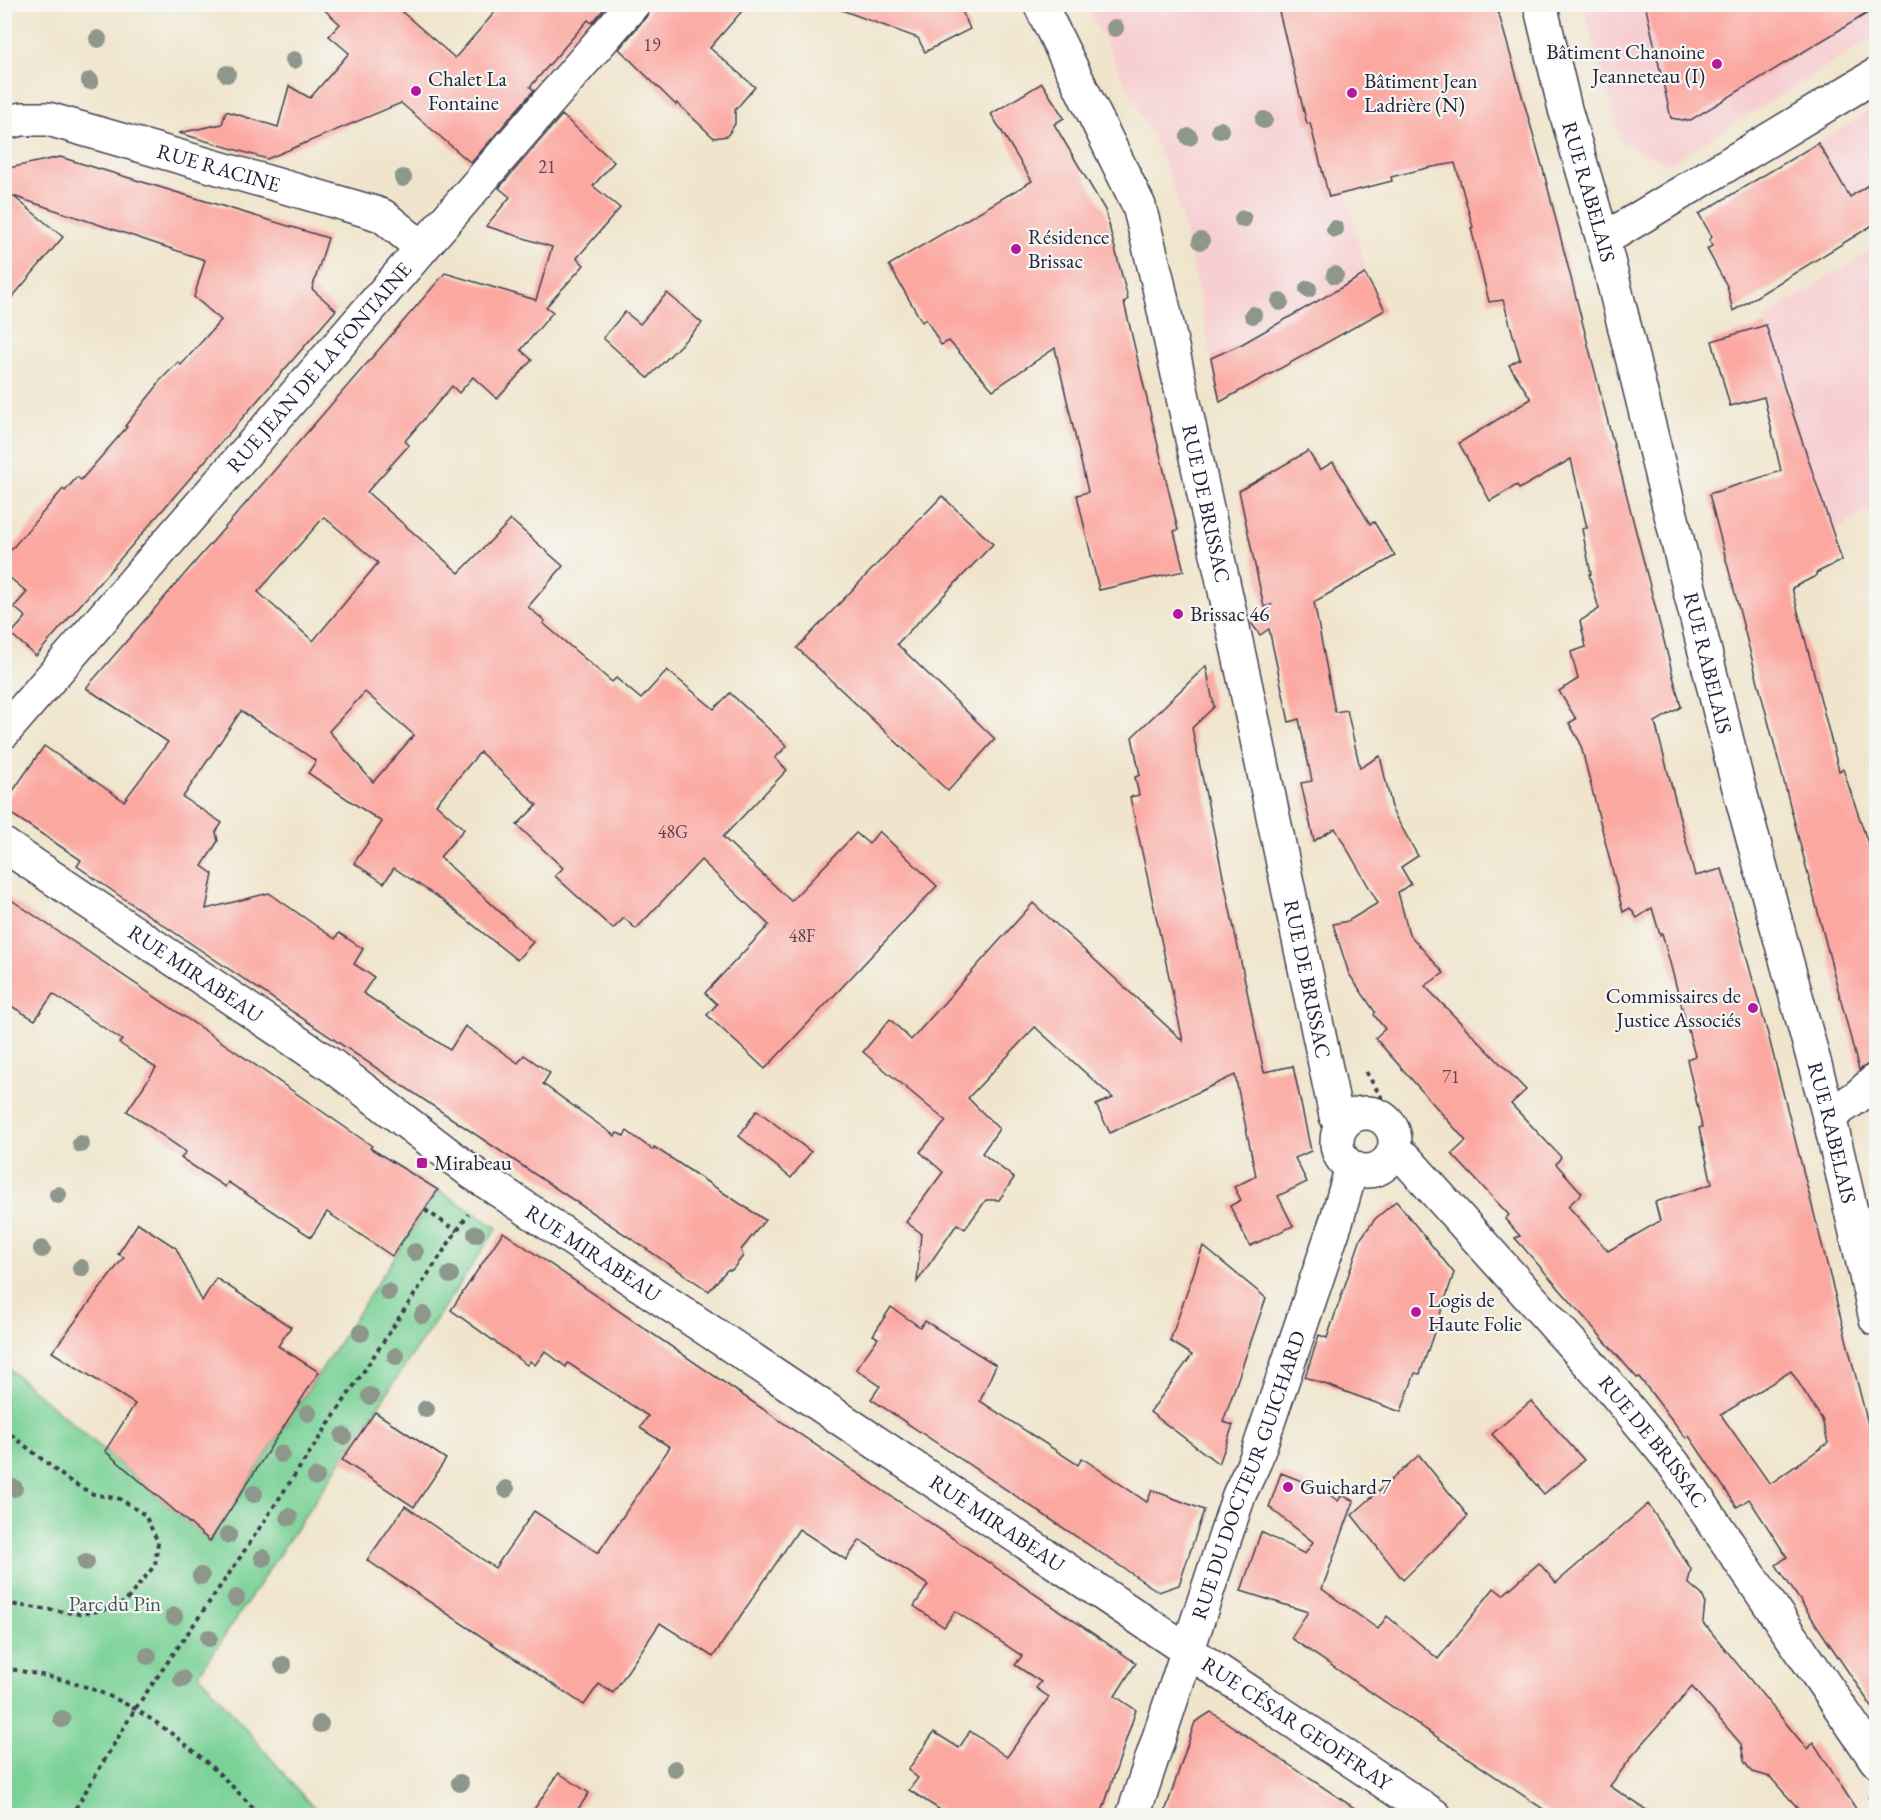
<svg xmlns="http://www.w3.org/2000/svg" width="1881" height="1820" font-family="'EB Garamond',serif">
<style>
.built{fill:#f7cfd2}
.green{fill:#7ad297;stroke:#4e7a69;stroke-width:1.5}
.building{fill:#fba8a1;fill-rule:evenodd}
.lines{fill:none;stroke-linecap:round;stroke-linejoin:round}
.street-casing{stroke:#413f51;stroke-width:36}
.secondary-casing{stroke:#413f51;stroke-width:36}
.path{stroke:#413f51;stroke-width:4;stroke-dasharray:4.5 4.5;stroke-linecap:butt}
.street{stroke:#fff;stroke-width:33}
.secondary{stroke:#fff;stroke-width:33}
.tree{fill:#8d978c}
.poi-dot{fill:#b5179e;stroke:#f6f6f2;stroke-width:2}
.labels{text-anchor:middle;stroke-width:4.5;stroke-linejoin:round;paint-order:stroke}
.number-label{font-size:18px;fill:#584454}
.poi-label{font-size:21px;fill:#22223b;stroke:#f6f6f2;text-anchor:start}
.street-label{font-size:21px;fill:#22223b;stroke:#f6f6f2}
.park-label{font-size:21px;fill:#3c5757;stroke:#f6f6f2}
</style>
<rect width="100%" height="100%" fill="#f6f6f2"/>
<filter id="ink" filterUnits="userSpaceOnUse"><feTurbulence type="fractalNoise" baseFrequency=".0167" numOctaves="2"/><feDisplacementMap in="SourceGraphic" scale="12" xChannelSelector="R" yChannelSelector="G"/><feConvolveMatrix kernelMatrix="1 2 1 2 8 2 1 2 1" color-interpolation-filters="sRGB"/></filter>
<filter id="wash" filterUnits="userSpaceOnUse"><feTurbulence type="fractalNoise" baseFrequency=".008" numOctaves="4" result="noise"/><feDisplacementMap in="SourceGraphic" scale="24" xChannelSelector="R" yChannelSelector="G"/><feGaussianBlur stdDeviation="1.35" result="paint"/><feColorMatrix in="noise" values="0 0 0 0 0 0 0 0 0 0 0 0 0 0 0 0 0 1.4 0 .05"/><feComposite in="paint" operator="in"/></filter>
<g filter="url(#wash)">
<rect width="100%" height="100%" fill="#f0e5cc"/>
<g class="built">
<polygon points="1087,5 1496,5 1535,143 1346,193 1367,273 1242,344 1211,358 1200,299 1175,192 1155,143"/>
<polygon points="1583,5 1876,5 1876,36 1669,164 1621,143"/>
<polygon points="1876,107 1876,241 1818,143"/>
<polygon points="1876,247 1876,507 1833,532 1785,391 1764,318"/>
</g>
<polygon class="green" points="438,1190 497,1228 199,1674 308,1802 325,1815 5,1815 4,1365 210,1541"/>
<g id="blocks">
<g class="building">
<polygon points="318,4 393,4 455,58 502,4 608,4 592,23 588,20 530,87 534,90 471,163 401,103 267,159 179,133 222,124 226,111 278,127 289,86 310,98 349,53 329,36 340,24"/>
<polygon points="651,4 748,4 710,48 755,87 735,110 735,124 727,136 714,138 677,103 676,105 619,49 647,16"/>
<polygon points="836,4 959,4 970,29 925,52 918,38 836,8"/>
<path d="M1277,4H1496L1543,169L1681,707L1655,722L1695,876L1722,869L1769,1038L1876,1455V1713L1776,1565L1787,1557L1749,1499L1737,1507L1689,1436L1686,1438L1639,1377L1637,1378L1515,1238L1520,1236L1505,1219L1509,1215L1452,1154L1466,1141L1375,1038L1385,1029L1374,1015L1375,1012L1349,974L1333,924L1348,921L1378,903L1335,828L1314,841L1301,783L1312,781L1299,719L1289,722L1269,629L1260,635L1252,624L1271,605L1264,607L1239,491L1308,451L1320,470L1333,462L1370,524L1374,522L1395,556L1314,602L1335,712L1347,710L1360,768L1380,756L1393,812L1418,856L1401,867L1411,884L1398,892L1409,934L1444,973L1425,986L1526,1090L1511,1104L1561,1157L1556,1164L1582,1193L1568,1206L1608,1251L1660,1221L1655,1202L1712,1184L1699,1128L1702,1127L1687,1059L1695,1056L1662,933L1660,935L1652,908L1637,918L1630,908L1623,912L1580,742L1569,723L1576,719L1559,691L1578,679L1571,652L1586,647L1580,621L1599,609L1589,574H1591L1582,529L1587,528L1571,459L1519,489L1517,485L1490,501L1459,443L1531,399L1509,365L1520,359L1503,300L1489,302L1471,228L1473,227L1455,163L1427,168L1391,177L1392,181L1329,197L1310,123L1307,124ZM1791,1371L1822,1419L1828,1443L1770,1484L1721,1415Z"/>
<polygon points="1645,4 1876,4 1876,8 1689,121 1671,118"/>
<polygon points="1042,83 1064,118 1054,124 1105,210 1128,299 1124,302 1178,530 1174,531 1184,571 1099,590 1077,495 1088,492 1055,348 993,390 949,341 941,345 926,319 922,322 889,265 1032,181 991,114"/>
<path d="M562,115L614,162L593,186L620,208L577,258L584,265L546,307L553,312L521,350L532,360L497,399L473,377L459,393L452,386L405,441L409,445L367,492L459,573L511,520L563,566L528,607L545,621L543,623L612,682L616,678L641,699L667,670L714,709L730,693L787,746L775,758L787,770L723,837L791,901L856,833L869,844L879,831L937,886L765,1069L707,1015L717,1004L705,993L769,925L701,860L636,929L624,918L613,929L555,876L563,868L517,825L537,805L480,752L436,804L464,829L440,857L533,942L517,960L442,900L394,868L384,883L354,863L382,822L308,773L316,761L241,711L183,797L222,823L216,832L218,841L202,866L213,874L206,909L269,893L335,939L339,933L363,949L354,964L374,977L363,993L450,1050L465,1026L518,1063L524,1055L550,1073L543,1084L615,1136L617,1133L624,1136L627,1131L653,1150L654,1147L765,1220L741,1250L743,1256L732,1270H727L709,1291L117,894L77,866L81,860L4,809V804L44,746L124,801L168,742L86,688L445,273L536,300L552,247L486,226L510,197L499,188ZM324,517L378,563L313,641L258,592ZM365,692L414,735L373,782L329,731Z"/>
<polygon points="1818,143 1850,197 1876,180 1876,223 1733,311 1727,286 1707,249 1712,246 1709,240 1712,237 1699,214"/>
<polygon points="60,157 328,238 312,289 336,310 36,656 11,634 26,617 14,607 27,592 4,573 4,558 63,489 65,491 77,477 81,480 127,427 125,426 158,385 157,384 178,362 181,365 221,320 194,297 205,260 13,196 63,237 4,307 4,169"/>
<polygon points="1365,274 1385,310 1220,402 1211,358 1242,344"/>
<polygon points="667,293 702,323 648,378 603,338 625,312 640,324"/>
<polygon points="1766,325 1784,387 1842,560 1816,573 1816,576 1792,588 1839,771 1843,769 1876,867 1876,1062 1872,1062 1859,1070 1709,494 1781,471 1764,397 1730,406 1712,341"/>
<polygon points="942,496 993,544 897,644 995,739 948,791 797,648"/>
<polygon points="1206,666 1214,707 1192,728 1264,1072 1293,1066 1311,1151 1295,1158 1307,1182 1278,1196 1293,1226 1250,1246 1230,1206 1241,1200 1234,1187 1256,1176 1235,1075 1110,1133 1096,1105 1113,1098 1035,1027 968,1098 999,1129 982,1153 1014,1178 999,1200 986,1200 965,1229 957,1224 917,1282 921,1233 906,1222 943,1172 920,1152 946,1121 863,1052 890,1019 911,1040 1033,903 1183,1041 1130,797 1139,795 1135,777 1140,775 1132,737"/>
<polygon points="4,895 235,1051 372,1146 370,1148 438,1190 392,1256 327,1212 311,1237 228,1182 225,1187 181,1158 186,1152 127,1111 156,1068 119,1043 122,1040 53,994 35,1020 4,1002"/>
<polygon points="757,1110 811,1152 791,1178 739,1136"/>
<polygon points="1396,1201 1454,1273 1420,1374 1415,1373 1401,1412 1305,1377 1319,1335 1327,1338 1361,1238 1375,1219"/>
<polygon points="138,1223 176,1248 202,1301 216,1278 291,1327 278,1346 319,1372 210,1541 105,1451 135,1404 52,1352 124,1257 118,1254"/>
<polygon points="503,1232 1136,1663 1115,1696 1136,1710 1101,1815 948,1815 909,1790 918,1778 908,1770 934,1732 959,1748 970,1731 1007,1757 1049,1697 1036,1688 1041,1682 1015,1665 1022,1656 955,1611 944,1627 914,1606 928,1585 860,1540 846,1560 799,1529 713,1657 660,1623 613,1693 599,1684 584,1705 367,1560 405,1506 495,1568 534,1511 598,1553 670,1447 640,1428 648,1416 568,1363 566,1367 545,1351 535,1365 530,1361 527,1365 451,1310"/>
<polygon points="1203,1246 1266,1298 1223,1422 1233,1425 1219,1464 1150,1412 1192,1355 1170,1341"/>
<polygon points="891,1307 920,1327 925,1321 996,1365 980,1401 1078,1465 1082,1458 1147,1502 1152,1490 1204,1510 1179,1585 1159,1592 871,1399 880,1386 856,1369 878,1338 873,1335"/>
<polygon points="1531,1401 1584,1460 1544,1494 1492,1434"/>
<polygon points="375,1412 446,1459 414,1507 342,1460"/>
<polygon points="1419,1455 1468,1516 1403,1580 1352,1515"/>
<polygon points="1281,1473 1320,1488 1338,1501 1342,1495 1354,1501 1322,1589 1378,1629 1387,1616 1438,1659 1494,1588 1503,1595 1539,1563 1556,1583 1648,1504 1691,1569 1688,1583 1702,1595 1705,1602 1703,1622 1807,1749 1813,1742 1860,1815 1804,1815 1770,1777 1753,1772 1748,1767 1744,1761 1741,1744 1692,1687 1633,1755 1610,1786 1654,1815 1552,1815 1291,1638 1308,1612 1241,1591 1261,1532 1305,1554 1313,1542 1269,1507"/>
<polygon points="1211,1712 1285,1762 1365,1815 1164,1815 1195,1722"/>
<polygon points="559,1773 589,1793 574,1815 530,1815"/>
</g>
</g>
</g>
<g filter="url(#ink)">
<use href="#blocks" fill-opacity="0" stroke="#413f51" stroke-width="1.5"/>
<g class="lines">
<g class="street-casing">
<g id="street">
<path id="s1" d="M1040,4L1139,206L1157,278L1247,692L1336,1116L1342,1125"/>
<path id="s2" d="M4,123L22,119H48L372,212L383,216L422,248"/>
<polyline points="1603,240 1876,75"/>
<path id="s3" d="M4,732L633,4"/>
<circle cx="1366" cy="1142" r="29"/>
<polyline points="1829,1116 1857,1097 1876,1080"/>
<path id="s4" d="M1392,1155L1405,1158L1606,1382L1673,1463L1876,1760"/>
<path id="s5" d="M1133,1816L1239,1495L1255,1461L1337,1219L1352,1167"/>
</g>
</g>
<g class="secondary-casing">
<g id="secondary">
<path id="s6" d="M1540,4L1565,109L1603,240L1736,777L1829,1116L1876,1319"/>
<path id="s7" d="M4,845L334,1067L470,1171L1435,1816"/>
</g>
</g>
<g class="path">
<polyline points="1366,1072 1385,1103 1384,1119"/>
<polyline points="425,1210 457,1231"/>
<polyline points="4,1429 68,1480 93,1494 120,1499 145,1515 158,1542 155,1565 125,1602 104,1610 80,1614 16,1605 4,1602"/>
<path d="M4,1668C38,1674 71,1680 102,1693C158,1715 221,1771 260,1816"/>
<polyline points="1869,1796 1876,1807"/>
<polyline points="71,1816 135,1709 233,1568 468,1214"/>
</g>
<use href="#street" class="street"/>
<use href="#secondary" class="secondary"/>
</g>
<g class="tree">
<circle cx="1115" cy="28" r="9"/>
<circle cx="98" cy="39" r="9"/>
<circle cx="294" cy="60" r="9"/>
<circle cx="227" cy="74" r="9"/>
<circle cx="90" cy="81" r="9"/>
<circle cx="1264" cy="120" r="9"/>
<circle cx="1220" cy="130" r="9"/>
<circle cx="1189" cy="137" r="9"/>
<circle cx="403" cy="178" r="9"/>
<circle cx="1243" cy="219" r="9"/>
<circle cx="1335" cy="229" r="9"/>
<circle cx="1201" cy="241" r="9"/>
<circle cx="1335" cy="275" r="9"/>
<circle cx="1308" cy="289" r="9"/>
<circle cx="1280" cy="302" r="9"/>
<circle cx="1253" cy="315" r="9"/>
<circle cx="81" cy="1144" r="9"/>
<circle cx="58" cy="1195" r="9"/>
<circle cx="476" cy="1234" r="9"/>
<circle cx="42" cy="1249" r="9"/>
<circle cx="415" cy="1252" r="9"/>
<circle cx="81" cy="1268" r="9"/>
<circle cx="450" cy="1275" r="9"/>
<circle cx="388" cy="1292" r="9"/>
<circle cx="423" cy="1315" r="9"/>
<circle cx="361" cy="1333" r="9"/>
<circle cx="396" cy="1356" r="9"/>
<circle cx="370" cy="1396" r="9"/>
<circle cx="426" cy="1409" r="9"/>
<circle cx="308" cy="1413" r="9"/>
<circle cx="343" cy="1436" r="9"/>
<circle cx="281" cy="1454" r="9"/>
<circle cx="316" cy="1477" r="9"/>
<circle cx="14" cy="1488" r="9"/>
<circle cx="506" cy="1489" r="9"/>
<circle cx="254" cy="1494" r="9"/>
<circle cx="289" cy="1517" r="9"/>
<circle cx="228" cy="1535" r="9"/>
<circle cx="263" cy="1558" r="9"/>
<circle cx="86" cy="1562" r="9"/>
<circle cx="201" cy="1576" r="9"/>
<circle cx="236" cy="1598" r="9"/>
<circle cx="174" cy="1616" r="9"/>
<circle cx="209" cy="1638" r="9"/>
<circle cx="148" cy="1656" r="9"/>
<circle cx="283" cy="1665" r="9"/>
<circle cx="182" cy="1679" r="9"/>
<circle cx="62" cy="1719" r="9"/>
<circle cx="320" cy="1724" r="9"/>
<circle cx="675" cy="1769" r="9"/>
<circle cx="460" cy="1783" r="9"/>
</g>
</g>
<g class="poi-dot">
<circle cx="1717" cy="64" r="6"/>
<circle cx="416" cy="91" r="6"/>
<circle cx="1352" cy="93" r="6"/>
<circle cx="1016" cy="249" r="6"/>
<circle cx="1178" cy="614" r="6"/>
<circle cx="1753" cy="1008" r="6"/>
<rect x="416" y="1157" width="12" height="12" rx="3"/>
<circle cx="1416" cy="1312" r="6"/>
<circle cx="1288" cy="1487" r="6"/>
</g>
<g class="labels">
<g class="number-label">
<text x="652" y="51">19</text>
<text x="547" y="173">21</text>
<text x="673" y="838">48G</text>
<text x="802" y="942">48F</text>
<text x="1451" y="1083">71</text>
</g>
<g class="poi-label">
<text x="1705" y="59" text-anchor="end">Bâtiment Chanoine<tspan x="1705" dy="24">Jeanneteau (I)</tspan></text>
<text x="428" y="86">Chalet La<tspan x="428" dy="24">Fontaine</tspan></text>
<text x="1364" y="88">Bâtiment Jean<tspan x="1364" dy="24">Ladrière (N)</tspan></text>
<text x="1028" y="244">Résidence<tspan x="1028" dy="24">Brissac</tspan></text>
<text x="1190" y="621">Brissac 46</text>
<text x="1741" y="1003" text-anchor="end">Commissaires de<tspan x="1741" dy="24">Justice Associés</tspan></text>
<text x="434" y="1170">Mirabeau</text>
<text x="1428" y="1307">Logis de<tspan x="1428" dy="24">Haute Folie</tspan></text>
<text x="1300" y="1494">Guichard 7</text>
</g>
<g class="street-label">
<text dy="7" stroke="none"><textPath href="#s2" startOffset="222">RUE RACINE</textPath></text>
<text dy="7" stroke="none"><textPath href="#s6" startOffset="194">RUE RABELAIS</textPath></text>
<text dy="7" stroke="none"><textPath href="#s3" startOffset="482">RUE JEAN DE LA FONTAINE</textPath></text>
<text dy="7" stroke="none"><textPath href="#s1" startOffset="530">RUE DE BRISSAC</textPath></text>
<text dy="7" stroke="none"><textPath href="#s6" startOffset="680">RUE RABELAIS</textPath></text>
<text dy="7" stroke="none"><textPath href="#s7" startOffset="231">RUE MIRABEAU</textPath></text>
<text dy="7" stroke="none"><textPath href="#s1" startOffset="1016">RUE DE BRISSAC</textPath></text>
<text dy="7" stroke="none"><textPath href="#s6" startOffset="1166">RUE RABELAIS</textPath></text>
<text dy="7" stroke="none"><textPath href="#s7" startOffset="717">RUE MIRABEAU</textPath></text>
<text dy="7" stroke="none"><textPath href="#s4" startOffset="390">RUE DE BRISSAC</textPath></text>
<text dy="7" stroke="none"><textPath href="#s5" startOffset="360">RUE DU DOCTEUR GUICHARD</textPath></text>
<text dy="7" stroke="none"><textPath href="#s7" startOffset="1203">RUE MIRABEAU</textPath></text>
<text dy="7" stroke="none"><textPath href="#s7" startOffset="1563">RUE CÉSAR GEOFFRAY</textPath></text>
</g>
<g class="park-label">
<text x="115" y="1611">Parc du Pin</text>
</g>
</g>
<rect width="1881" height="1820" fill="none" stroke="#f6f6f2" stroke-width="24"/>
</svg>
